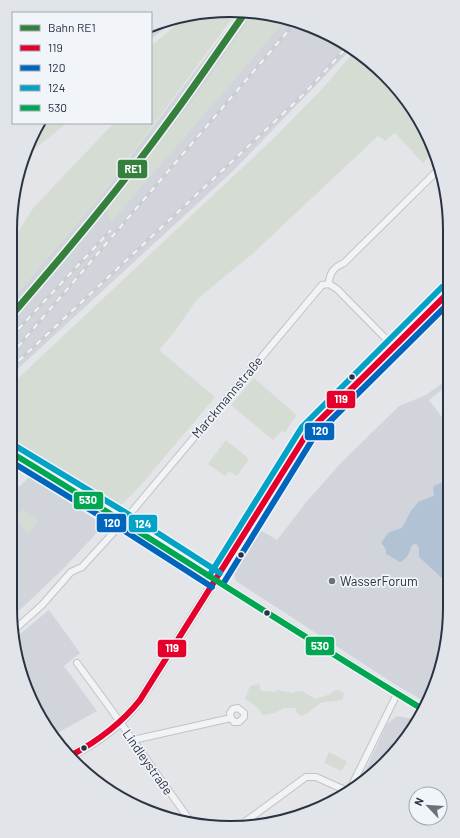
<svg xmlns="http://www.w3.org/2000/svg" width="460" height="838" font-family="Barlow,sans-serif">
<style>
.built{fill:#d1d5db}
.green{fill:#d4dcd3}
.water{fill:#b1c2d4}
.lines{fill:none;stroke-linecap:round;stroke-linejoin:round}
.minor-casing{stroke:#c1c3c6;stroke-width:8}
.tertiary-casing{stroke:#c1c3c6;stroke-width:10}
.minor{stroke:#f2f3f5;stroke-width:6}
.tertiary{stroke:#f2f3f5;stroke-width:8}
.rail-casing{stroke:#cbcdd0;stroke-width:3.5}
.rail{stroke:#f1f4f8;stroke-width:2;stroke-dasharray:6;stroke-linecap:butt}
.bus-1-casing{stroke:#f1f4f8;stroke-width:9}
.bus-2-casing{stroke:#f1f4f8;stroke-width:9}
.bus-3-casing{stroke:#f1f4f8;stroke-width:9}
.bus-4-casing{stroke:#f1f4f8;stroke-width:9}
.bus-1{stroke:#e4002b;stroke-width:6}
.bus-2{stroke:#0065bd;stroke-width:6}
.bus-3{stroke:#02a3c7;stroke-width:6}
.bus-4{stroke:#00a651;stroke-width:6}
.rail-1-casing{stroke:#f1f4f8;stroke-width:10}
.rail-1{stroke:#36803d;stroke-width:7}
.bus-dot{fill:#293343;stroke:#f1f4f8;stroke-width:1.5}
.poi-dot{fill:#6a717d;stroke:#f1f4f8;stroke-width:1.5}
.labels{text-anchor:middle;stroke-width:3.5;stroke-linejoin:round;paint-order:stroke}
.street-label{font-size:13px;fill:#293343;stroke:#f1f4f8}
.poi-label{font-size:13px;fill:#293343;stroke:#f1f4f8;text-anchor:start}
.rim{fill:none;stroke:#293343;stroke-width:2}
.line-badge{stroke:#f1f4f8;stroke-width:1.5}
.badge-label{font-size:11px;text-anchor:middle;font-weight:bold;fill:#fff}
</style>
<rect width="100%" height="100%" fill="#e3e5e8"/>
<g class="built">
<polygon points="259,12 340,40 352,48 234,170 10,376 10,302 100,197 239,13"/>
<polygon points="173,17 179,17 151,39 151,28"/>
<polygon points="449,378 449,384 429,400 449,426 449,485 447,484 434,493 431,498 419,501 410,512 404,524 401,528 389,532 382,545 386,550 410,551 412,545 416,544 419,548 419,557 447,583 449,583 450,622 438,678 427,703 393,683 236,581 233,572 260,530 277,540 308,500 341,463 399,406 426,395"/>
<polygon points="29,477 104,525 64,568 22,608 11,616 10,608 10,496"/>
<polygon points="49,610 80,653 64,666 97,711 52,736 22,678 15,638"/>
<polygon points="397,716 419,720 375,774 359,784 387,724"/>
</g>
<g class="green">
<polygon points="254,12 259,12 285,21 111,222 107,211 196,96"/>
<polygon points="236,13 100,197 10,302 10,244 34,207 114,123 151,123 151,46 186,17"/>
<polygon points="355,51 385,74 413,108 434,151 423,163 395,133 388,138 386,141 378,136 251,255 197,299 175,331 159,350 215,397 141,485 119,507 10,443 10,386 274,138 322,89"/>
<polygon points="48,123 67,123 24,157 33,135"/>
<polygon points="254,378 293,412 296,416 285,432 282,431 273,440 231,405"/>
<polygon points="226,440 249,459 237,476 229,471 225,476 208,464"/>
<polygon points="23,509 38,522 29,533 14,520"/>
<polygon points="259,684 261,691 275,692 276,690 290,692 291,693 302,691 315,699 331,694 333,691 338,690 344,693 342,700 320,703 308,713 301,716 297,713 295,708 284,708 274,713 263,715 257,707 245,699 250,686"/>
<polygon points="329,752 346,761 347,762 341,771 324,763"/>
</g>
<path class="water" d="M441,483L449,485V583H447L419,557V548L416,544L412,545C410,552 407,559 400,562L386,554V550L381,543L389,532L401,528L404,524L410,512L419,501L426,499L433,496L434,493L433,491L434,486Z"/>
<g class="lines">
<g class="minor-casing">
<g id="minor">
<path d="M329,284C329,273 334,267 344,263L440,168"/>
<polyline points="216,580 424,710"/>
<polyline points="14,630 42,605 71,572 82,567 124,521 322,285 329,284 337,289 394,347"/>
<polyline points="77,663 105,701 191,822"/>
<polyline points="133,740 231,718 234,722 239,722 244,717 244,713 238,708 233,709 230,713 231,718"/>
<polyline points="350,789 397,694"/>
<polyline points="238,827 306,777 316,777 347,791"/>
</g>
</g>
<g class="tertiary-casing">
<g id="tertiary">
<polyline points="10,452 124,521 216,580"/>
<path d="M70,756C98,742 122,724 140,700L308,432L448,293"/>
</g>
</g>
<use href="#minor" class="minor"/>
<use href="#tertiary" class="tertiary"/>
<g class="rail-casing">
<g id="rail">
<polyline points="10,338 111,230"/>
<polyline points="10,356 294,24"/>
<polyline points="10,369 272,124 304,94 348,46"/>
</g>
</g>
<use href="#rail" class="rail"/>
<g class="bus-1-casing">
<path id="bus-1" d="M70,756C98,741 121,724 140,700L308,432L448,293"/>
</g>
<g class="bus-2-casing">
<g id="bus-2">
<polyline points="10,461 120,528 212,587"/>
<polyline points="223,584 314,437 448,304"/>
</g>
</g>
<g class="bus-3-casing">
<g id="bus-3">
<polyline points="14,445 128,514 220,573"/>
<polyline points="209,576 302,427 442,287"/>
</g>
</g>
<g class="bus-4-casing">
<path id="bus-4" d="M10,452C149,536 285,626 424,710"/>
</g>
<use href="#bus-1" class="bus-1"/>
<use href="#bus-2" class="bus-2"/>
<use href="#bus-3" class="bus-3"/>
<use href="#bus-4" class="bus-4"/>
<g class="rail-1-casing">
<path id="rail-1" d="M10,317C66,252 121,187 171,118C197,83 220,48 245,13"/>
</g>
<use href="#rail-1" class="rail-1"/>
</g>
<g class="bus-dot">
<circle cx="352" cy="377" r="3.5"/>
<circle cx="241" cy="555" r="3.5"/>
<circle cx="267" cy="613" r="3.5"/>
<circle cx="84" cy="748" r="3.5"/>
</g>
<circle class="poi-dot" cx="332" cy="581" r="4"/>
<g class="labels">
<g class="street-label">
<text transform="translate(227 397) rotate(-50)" y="5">Marckmannstraße</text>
<text transform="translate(148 762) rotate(55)" y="5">Lindleystraße</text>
</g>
<g class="poi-label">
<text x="340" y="586">WasserForum</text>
</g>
</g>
<path d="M0 0H460V838H0ZM230 17H230A213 213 0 0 1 443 230V608A213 213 0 0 1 230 821H230A213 213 0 0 1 17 608V230A213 213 0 0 1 230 17Z" fill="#e1e5ea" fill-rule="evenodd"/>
<path class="rim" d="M230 17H230A213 213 0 0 1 443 230V608A213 213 0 0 1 230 821H230A213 213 0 0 1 17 608V230A213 213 0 0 1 230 17Z"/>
<g class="line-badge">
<rect x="117" y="159" width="31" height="20" rx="4" fill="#36803d"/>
<rect x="326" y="390" width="30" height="19" rx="4" fill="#e4002b"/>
<rect x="304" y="422" width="31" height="19" rx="4" fill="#0065bd"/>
<rect x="73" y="491" width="31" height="19" rx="4" fill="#00a651"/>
<rect x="96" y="513" width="31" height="20" rx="4" fill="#0065bd"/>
<rect x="128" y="514" width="30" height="19" rx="4" fill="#02a3c7"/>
<rect x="305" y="636" width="30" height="20" rx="4" fill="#00a651"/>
<rect x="157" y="639" width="30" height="19" rx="4" fill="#e4002b"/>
</g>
<g class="badge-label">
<text x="133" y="173">RE1</text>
<text x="341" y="403">119</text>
<text x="320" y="435">120</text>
<text x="88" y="504">530</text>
<text x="112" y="527">120</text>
<text x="143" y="528">124</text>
<text x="320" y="650">530</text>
<text x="172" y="652">119</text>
</g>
<rect x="12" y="12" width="140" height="112" fill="#f1f4f8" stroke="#a1a7b0"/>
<rect x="20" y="25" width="20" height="6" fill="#36803d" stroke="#a1a7b0"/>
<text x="48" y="32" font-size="12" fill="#293343">Bahn RE1</text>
<rect x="20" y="45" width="20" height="6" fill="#e4002b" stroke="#a1a7b0"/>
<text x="48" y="52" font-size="12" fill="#293343">119</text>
<rect x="20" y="65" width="20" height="6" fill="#0065bd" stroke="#a1a7b0"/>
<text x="48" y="72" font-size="12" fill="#293343">120</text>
<rect x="20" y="85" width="20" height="6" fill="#02a3c7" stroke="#a1a7b0"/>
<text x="48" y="92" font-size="12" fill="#293343">124</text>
<rect x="20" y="105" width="20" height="6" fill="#00a651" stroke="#a1a7b0"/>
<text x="48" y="112" font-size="12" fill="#293343">530</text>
<g transform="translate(428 806) rotate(295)"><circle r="19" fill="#f1f4f8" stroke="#a1a7b0"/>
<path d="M0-3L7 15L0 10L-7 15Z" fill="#6a717d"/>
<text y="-6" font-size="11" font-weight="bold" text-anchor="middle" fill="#293343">N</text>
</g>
</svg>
